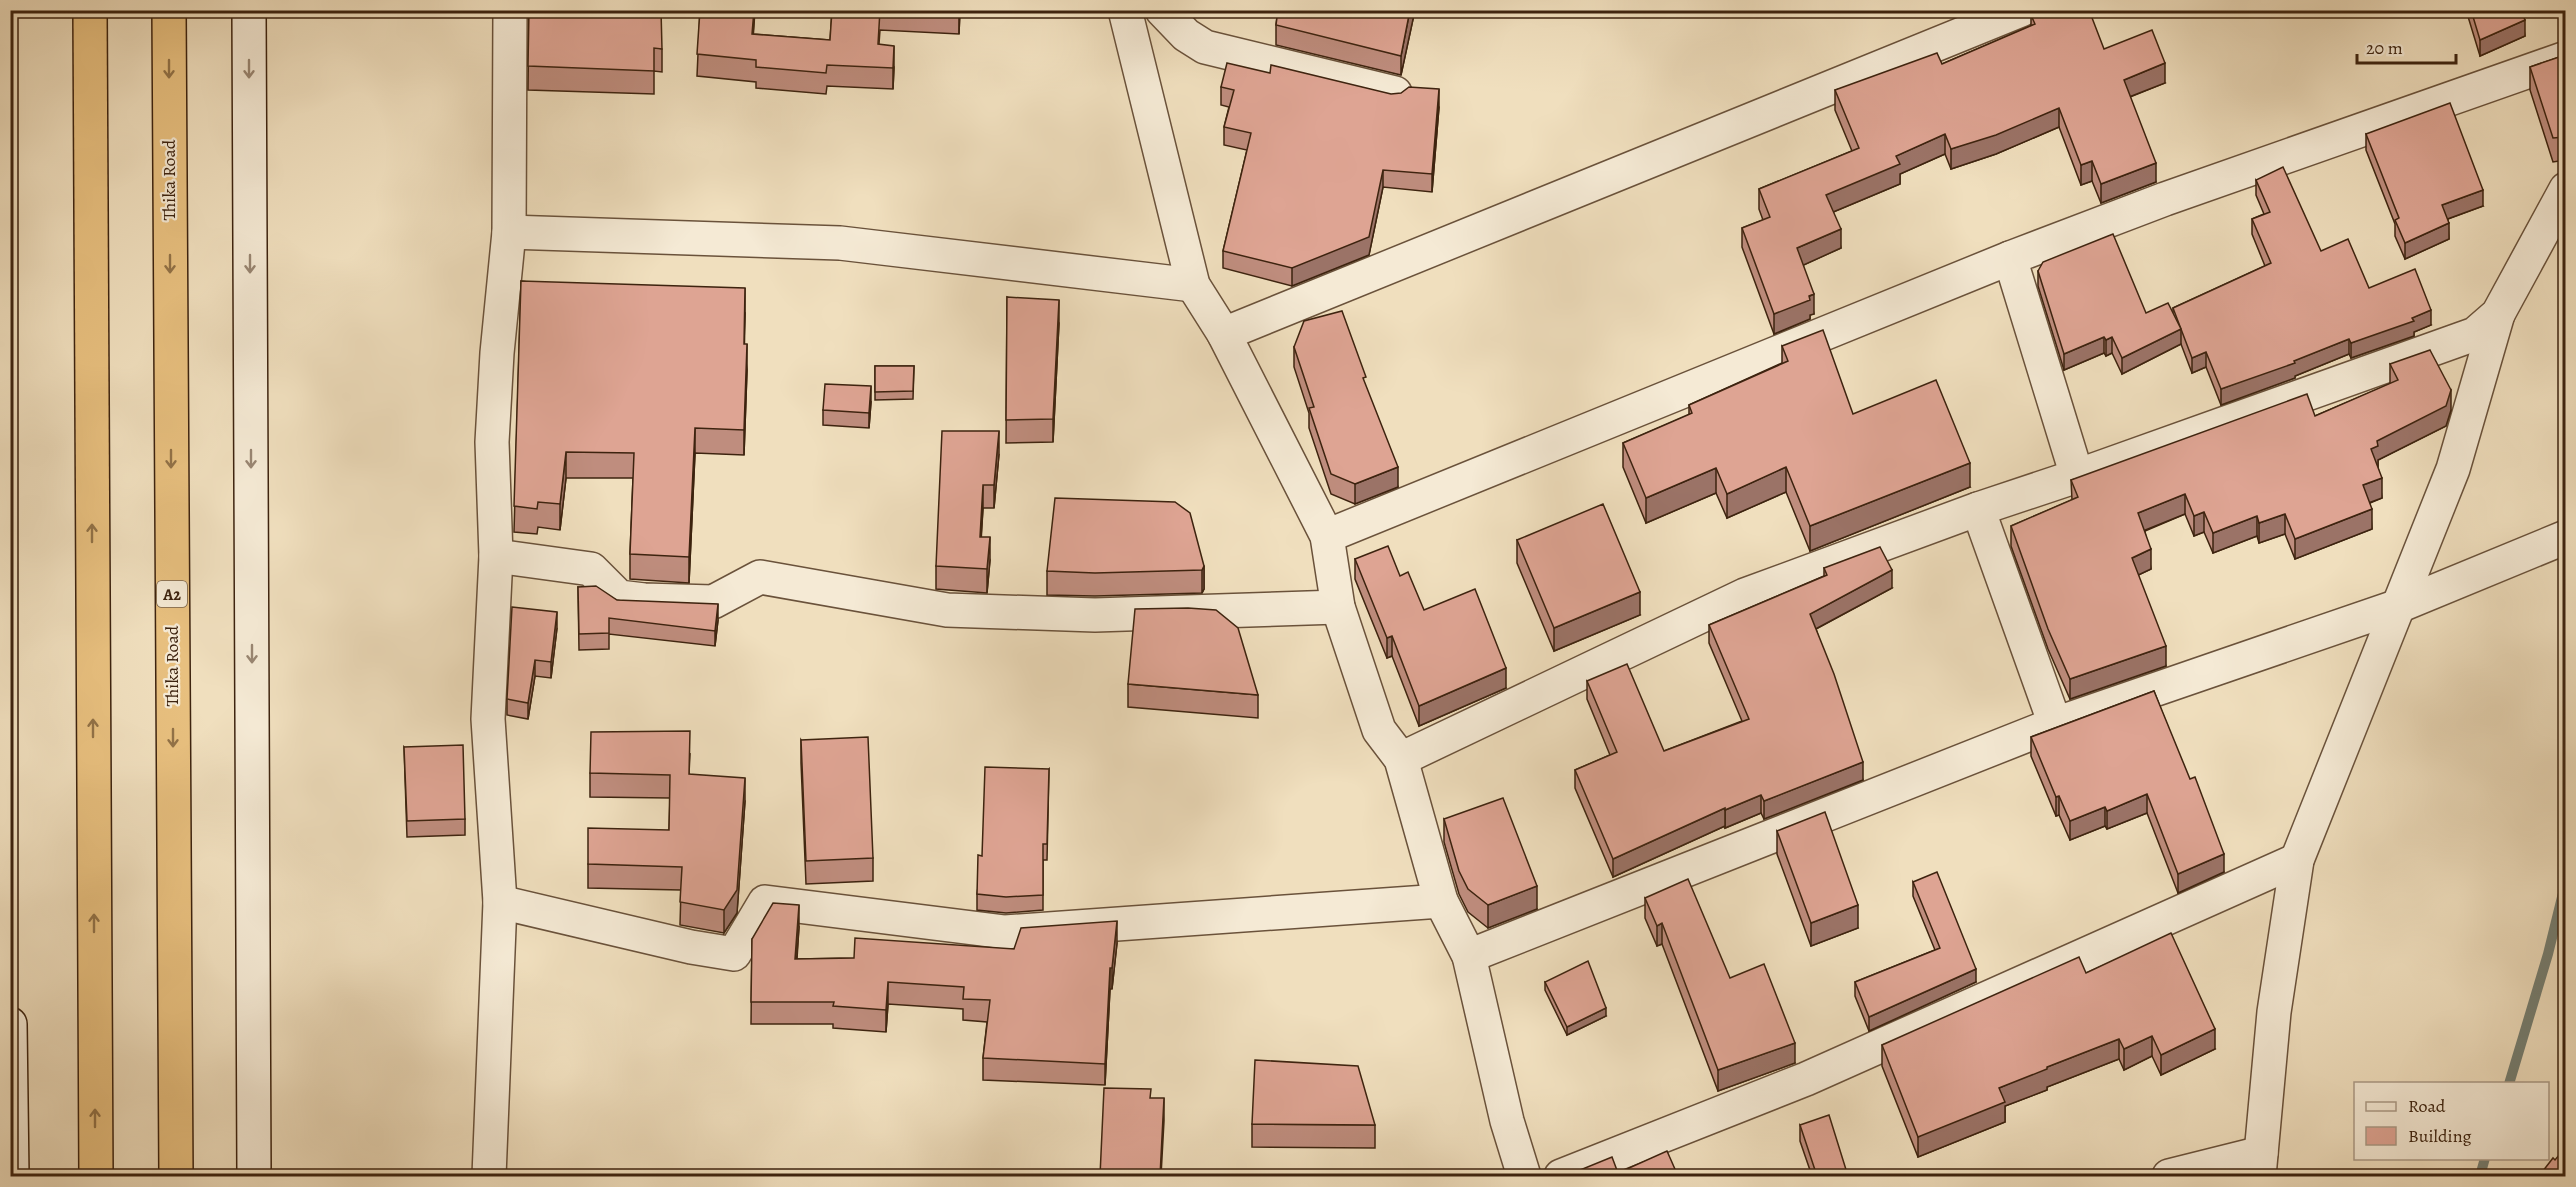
<svg xmlns="http://www.w3.org/2000/svg" width="2576" height="1187" font-family="Alegreya,serif">
<style>
.lines{fill:none;stroke-linecap:round;stroke-linejoin:round}
.stream{stroke:#757f73;stroke-width:10}
.street-casing{stroke:#6a523b;stroke-width:36}
.secondary-casing{stroke:#3d230f;stroke-width:36}
.highway-casing{stroke:#3d230f;stroke-width:36}
.street{stroke:#f5ead5;stroke-width:33}
.secondary{stroke:#f5ead5;stroke-width:33}
.highway{stroke:#e8c07f;stroke-width:33}
.wall{fill:#bf8d7e;stroke:#3d230f;stroke-width:1.5}
.shaded-wall{fill:#9b7367;stroke:#3d230f;stroke-width:1.5}
.building{fill:#dea493;stroke:#3d230f;stroke-width:1.5}
.oneway{stroke:#927247}
.oneway2{stroke:#998672}
.labels{text-anchor:middle;stroke-width:4.5;stroke-linejoin:round;paint-order:stroke}
.shield{fill:#f5ead5;stroke:#745f4a;stroke-width:1.5}
.shield-label{font-size:16px;font-weight:bold;fill:#3d230f}
.street-label{font-size:18px;fill:#3d230f;stroke:#f5ead5}
</style>
<rect width="100%" height="100%" fill="#f0dfbe"/>
<filter id="stains"><feTurbulence type="fractalNoise" baseFrequency=".00333" numOctaves="4"/><feColorMatrix values="0 0 0 0 .2 0 0 0 0 .09 0 0 0 0 .02 0 0 0 .5 -.17"/></filter>
<radialGradient id="worn" r=".72"><stop offset=".6" stop-color="#630" stop-opacity="0"/><stop offset="1" stop-color="#630" stop-opacity=".3"/></radialGradient>
<g class="lines">
<g class="stream">
<polyline points="2509,1084 2548,954 2566,881"/>
<polyline points="2480,1176 2485,1158"/>
</g>
<g class="street-casing">
<g id="street">
<polyline points="1125,10 1193,285 1224,334 1327,536 1338,607 1379,730 1401,759 1441,901 1469,956 1507,1121 1524,1176"/>
<polyline points="1162,10 1186,35 1205,47 1395,93"/>
<polyline points="509,232 840,243 1193,285"/>
<polyline points="2010,258 2077,476"/>
<polyline points="1224,334 2021,10"/>
<polyline points="1978,509 2055,724"/>
<polyline points="1327,536 2010,258 2165,199 2566,58"/>
<polyline points="496,556 591,569 619,597 644,600 713,602 760,577 947,610 1095,615 1338,607"/>
<polyline points="1401,759 1745,595 1978,509 2077,476 2475,334 2498,314 2566,189"/>
<polyline points="500,902 691,947 734,954 765,902 1005,932 1441,901"/>
<polyline points="1469,956 2055,724 2401,605 2566,537"/>
<polyline points="489,1176 500,902 488,719 496,556 492,442 497,353 509,232 510,10"/>
<polyline points="1561,1176 1806,1079 2297,860"/>
<polyline points="2169,1176 2261,1153"/>
<polyline points="2259,1176 2274,1012 2297,860 2453,469 2498,314"/>
</g>
</g>
<g class="secondary-casing">
<g id="secondary">
<polyline points="249,10 254,1176"/>
<polyline points="10,1024 12,1176"/>
</g>
</g>
<g class="highway-casing">
<g id="highway">
<polyline points="90,10 96,1176"/>
<polyline points="169,10 176,1176"/>
</g>
</g>
<use href="#street" class="street"/>
<use href="#secondary" class="secondary"/>
<use href="#highway" class="highway"/>
</g>
<g class="wall">
<polygon points="529,10 662,49 662,72 654,71 654,94 528,90"/>
<polygon points="700,10 755,10 753,34 830,40 832,10 960,10 959,34 880,30 879,44 894,67 893,89 827,86 826,94 756,88 756,82 697,76"/>
<polygon points="1240,10 1415,10 1401,75 1276,45 1276,25 1277,16 1240,12"/>
<polygon points="2466,10 2521,10 2525,36 2480,56"/>
<polygon points="2031,15 2104,49 2165,83 2130,97 2156,182 2101,203 2092,181 2081,185 2059,127 1996,154 1951,169 1945,154 1900,174 1900,184 1833,212 1841,248 1803,265 1814,314 1810,315 1810,319 1774,334 1742,247 1742,228 1763,220 1759,209 1759,189 1852,151 1835,110 1835,90 1942,64 2031,26"/>
<polygon points="2565,55 2565,160 2553,162 2530,90 2530,67"/>
<polygon points="1270,73 1439,107 1432,192 1383,187 1369,255 1292,286 1223,268 1223,251 1247,150 1224,145 1224,127 1229,107 1221,105 1221,87"/>
<polygon points="2366,134 2483,206 2448,219 2449,239 2405,259 2395,236 2395,224 2366,150"/>
<polygon points="2256,180 2321,251 2369,288 2431,325 2414,332 2414,336 2351,358 2349,354 2295,376 2295,378 2221,405 2206,367 2192,373 2181,344 2122,374 2112,353 2106,356 2104,353 2064,370 2038,286 2038,271 2146,313 2173,312 2173,308 2265,266 2252,234 2252,219 2264,214 2256,195"/>
<polygon points="521,281 745,313 744,344 747,370 744,455 695,453 689,583 630,579 630,554 633,478 566,478 560,530 538,527 537,534 514,532"/>
<polygon points="1007,297 1059,323 1053,442 1006,443"/>
<polygon points="1782,346 1853,414 1970,487 1810,551 1786,492 1727,518 1716,493 1646,523 1623,467 1623,443 1689,415 1689,405 1782,363"/>
<polygon points="1294,347 1366,387 1398,487 1355,504 1331,494 1309,428 1309,413 1294,367"/>
<polygon points="2390,364 2451,410 2446,426 2378,460 2378,466 2382,498 2370,503 2372,529 2295,559 2285,534 2259,543 2257,536 2213,553 2204,532 2194,536 2185,514 2145,531 2151,569 2138,575 2166,666 2070,699 2048,649 2011,546 2011,526 2072,500 2071,480 2315,416 2390,384"/>
<polygon points="875,366 914,366 913,399 875,400"/>
<polygon points="871,402 869,428 823,425 823,410"/>
<polygon points="999,454 994,508 983,508 981,537 990,560 987,593 936,589 936,566"/>
<polygon points="1517,540 1640,615 1554,651 1517,563"/>
<polygon points="1355,559 1400,576 1424,610 1506,688 1419,726 1392,656 1387,658 1355,579"/>
<polygon points="1204,566 1204,589 1202,593 1095,596 1047,595 1047,571"/>
<polygon points="1824,568 1892,588 1816,629 1863,780 1764,819 1761,813 1725,828 1725,826 1613,877 1575,788 1575,770 1610,755 1587,699 1587,681 1664,751 1742,721 1709,643 1709,625 1824,576"/>
<polygon points="578,587 617,600 718,620 715,646 609,634 609,649 579,650"/>
<polygon points="557,628 551,678 535,676 528,719 507,715 507,699"/>
<polygon points="1128,684 1258,695 1258,718 1128,707"/>
<polygon points="2154,691 2224,872 2178,893 2147,813 2107,829 2105,826 2070,840 2059,815 2056,816 2031,756 2031,737"/>
<polygon points="801,740 873,858 873,881 806,884 801,763"/>
<polygon points="404,747 465,819 465,835 407,837"/>
<polygon points="690,754 689,774 745,801 737,913 724,933 680,925 681,890 588,888 588,864 669,830 670,798 590,797 590,773"/>
<polygon points="1049,769 1047,860 1043,860 1043,910 1006,913 977,910 977,894 982,856"/>
<polygon points="1444,819 1537,909 1488,928 1468,912 1459,894 1444,842"/>
<polygon points="1777,831 1858,928 1811,946 1777,854"/>
<polygon points="1913,882 1976,982 1869,1031 1855,996 1855,982 1935,950 1913,896"/>
<polygon points="1645,898 1730,978 1795,1063 1718,1091 1662,944 1657,946 1645,918"/>
<polygon points="799,927 797,959 854,958 1117,943 1112,989 1110,989 1105,1085 983,1080 983,1058 987,1022 963,1020 963,1009 888,1004 886,1032 833,1028 833,1024 751,1024 752,939"/>
<polygon points="2086,973 2215,1049 2161,1075 2152,1056 2124,1070 2119,1059 2047,1087 2047,1090 2005,1106 2005,1122 1918,1157 1882,1066 1882,1045"/>
<polygon points="1545,982 1606,1016 1567,1035 1545,990"/>
<polygon points="1252,1124 1375,1125 1375,1148 1252,1147"/>
<polygon points="1800,1125 1848,1176 1812,1176 1800,1141"/>
</g>
<g class="shaded-wall">
<polygon points="754,10 755,10 752,55 752,34"/>
<polygon points="959,10 960,10 959,34"/>
<polygon points="1410,10 1415,10 1401,75 1401,56"/>
<polygon points="2525,20 2525,36 2480,56 2480,40"/>
<polygon points="894,46 894,67 893,89 893,68"/>
<polygon points="2165,63 2165,83 2124,99 2124,80"/>
<polygon points="1439,89 1439,107 1432,192 1432,174"/>
<polygon points="2059,108 2059,127 1996,154 1951,169 1951,149"/>
<polygon points="1945,134 1945,154 1900,174 1900,184 1826,215 1826,195 1896,156"/>
<polygon points="2092,161 2092,181 2081,185 2081,165"/>
<polygon points="2156,163 2156,182 2101,203 2101,184"/>
<polygon points="1383,170 1383,187 1369,255 1292,286 1292,268"/>
<polygon points="2483,190 2483,206 2442,221 2442,205"/>
<polygon points="2449,223 2449,239 2405,259 2405,243"/>
<polygon points="1841,229 1841,248 1797,268 1797,248"/>
<polygon points="745,288 745,313 744,370 744,344"/>
<polygon points="1814,294 1814,314 1810,315 1810,319 1774,334 1774,314"/>
<polygon points="1059,300 1059,323 1053,442 1053,419"/>
<polygon points="2431,310 2431,325 2414,332 2414,336 2351,358 2351,343"/>
<polygon points="2181,329 2181,344 2122,374 2122,358"/>
<polygon points="2104,337 2104,353 2064,370 2064,354"/>
<polygon points="2112,337 2112,353 2106,356 2106,340"/>
<polygon points="2349,339 2349,354 2295,376 2295,378 2221,405 2221,389"/>
<polygon points="747,344 747,370 744,455 744,430"/>
<polygon points="2206,352 2206,367 2192,373 2192,358"/>
<polygon points="871,386 871,402 869,428 869,413"/>
<polygon points="2451,390 2451,410 2446,426 2378,460 2378,466 2371,469 2371,449 2377,441"/>
<polygon points="695,428 695,453 689,583 689,557"/>
<polygon points="999,431 999,454 994,508 994,485"/>
<polygon points="566,452 566,478 560,530 560,504"/>
<polygon points="1970,463 1970,487 1810,551 1810,526"/>
<polygon points="1398,467 1398,487 1355,504 1355,484"/>
<polygon points="1786,467 1786,492 1727,518 1727,494"/>
<polygon points="1716,468 1716,493 1646,523 1646,498"/>
<polygon points="2382,478 2382,498 2363,505 2363,485"/>
<polygon points="983,485 983,508 980,560 980,537"/>
<polygon points="2185,494 2185,514 2138,533 2138,513"/>
<polygon points="2372,509 2372,529 2295,559 2295,539"/>
<polygon points="2204,512 2204,532 2194,536 2194,516"/>
<polygon points="2285,514 2285,534 2259,543 2259,523"/>
<polygon points="2257,516 2257,536 2213,553 2213,533"/>
<polygon points="990,537 990,560 987,593 987,569"/>
<polygon points="2151,549 2151,569 2132,578 2132,558"/>
<polygon points="1204,566 1204,589 1202,593 1202,570"/>
<polygon points="1892,570 1892,588 1810,632 1810,614"/>
<polygon points="1640,592 1640,615 1554,651 1554,628"/>
<polygon points="718,604 718,620 715,646 715,631"/>
<polygon points="557,612 557,628 551,678 551,662"/>
<polygon points="1392,636 1392,656 1387,658 1387,638"/>
<polygon points="2166,646 2166,666 2070,699 2070,679"/>
<polygon points="535,660 535,676 528,719 528,703"/>
<polygon points="1506,668 1506,688 1419,726 1419,706"/>
<polygon points="1863,762 1863,780 1764,819 1764,801"/>
<polygon points="745,778 745,801 737,913 724,933 724,910"/>
<polygon points="2147,794 2147,813 2107,829 2107,811"/>
<polygon points="1761,795 1761,813 1725,828 1725,810"/>
<polygon points="2059,796 2059,815 2056,816 2056,797"/>
<polygon points="2105,807 2105,826 2070,840 2070,821"/>
<polygon points="1725,808 1725,826 1613,877 1613,859"/>
<polygon points="2224,854 2224,872 2178,893 2178,874"/>
<polygon points="1537,886 1537,909 1488,928 1488,905"/>
<polygon points="799,905 799,927 795,980 795,959"/>
<polygon points="1858,905 1858,928 1811,946 1811,923"/>
<polygon points="1117,921 1117,943 1112,989 1112,968"/>
<polygon points="1662,923 1662,944 1657,946 1657,926"/>
<polygon points="1110,968 1110,989 1105,1085 1105,1064"/>
<polygon points="1976,969 1976,982 1869,1031 1869,1017"/>
<polygon points="888,982 888,1004 886,1032 886,1010"/>
<polygon points="1606,1008 1606,1016 1567,1035 1567,1027"/>
<polygon points="2215,1029 2215,1049 2161,1075 2161,1055"/>
<polygon points="2152,1036 2152,1056 2124,1070 2124,1049"/>
<polygon points="2119,1039 2119,1059 2047,1087 2047,1090 2005,1106 2005,1122 1918,1157 1918,1137 1999,1088 2047,1067"/>
<polygon points="1795,1043 1795,1063 1718,1091 1718,1070"/>
<polygon points="1164,1098 1164,1121 1161,1176 1160,1176"/>
</g>
<g class="building">
<polygon points="529,10 661,10 662,49 654,48 654,71 528,66"/>
<polygon points="700,10 754,10 752,34 830,40 832,10 880,10 878,44 894,46 893,68 827,65 826,73 756,67 756,60 697,54"/>
<polygon points="911,10 959,10 959,13"/>
<polygon points="1278,10 1410,10 1401,56 1276,25"/>
<polygon points="2041,10 2089,10 2104,49 2152,30 2165,63 2124,80 2156,163 2101,184 2092,161 2081,165 2059,108 1996,135 1951,149 1945,134 1896,156 1900,164 1826,195 1841,229 1797,248 1814,294 1809,296 1810,300 1774,314 1742,228 1770,217 1759,189 1859,148 1835,90 1937,53 1942,64 2035,24 2031,15"/>
<polygon points="2471,10 2521,10 2525,20 2480,40"/>
<polygon points="2565,55 2565,137 2553,138 2530,67"/>
<polygon points="1227,63 1270,73 1271,65 1391,94 1401,93 1409,87 1439,89 1432,174 1383,170 1369,237 1292,268 1223,251 1251,133 1224,127 1234,90 1221,87"/>
<polygon points="2450,103 2483,190 2442,205 2449,223 2405,243 2395,220 2399,218 2366,134"/>
<polygon points="2283,167 2321,251 2348,239 2369,288 2415,269 2431,310 2412,318 2414,321 2351,343 2349,339 2294,361 2295,363 2221,389 2206,352 2192,358 2173,308 2271,263 2252,219 2270,212 2256,180"/>
<polygon points="2113,234 2146,313 2168,303 2181,329 2122,358 2112,337 2106,340 2104,337 2064,354 2038,271 2043,262"/>
<polygon points="521,281 745,288 744,344 747,344 744,430 695,428 689,557 630,554 634,453 566,452 560,504 538,502 537,509 514,506"/>
<polygon points="1007,297 1059,300 1053,419 1006,420"/>
<polygon points="1342,311 1366,377 1363,378 1398,467 1355,484 1331,474 1309,408 1314,407 1294,347 1304,321"/>
<polygon points="1823,330 1853,414 1936,380 1970,463 1810,526 1786,467 1727,494 1716,468 1646,498 1623,443 1692,413 1689,405 1788,361 1782,346"/>
<polygon points="2430,350 2451,390 2446,406 2377,441 2378,446 2371,449 2382,478 2363,485 2372,509 2295,539 2285,514 2259,523 2257,516 2213,533 2204,512 2194,516 2185,494 2138,513 2151,549 2132,558 2166,646 2070,679 2048,629 2011,526 2078,497 2071,480 2307,394 2315,416 2398,380 2390,364"/>
<polygon points="875,366 914,366 913,391 875,392"/>
<polygon points="825,384 871,386 869,413 823,410"/>
<polygon points="942,431 999,431 994,485 983,485 980,537 990,537 987,569 936,566"/>
<polygon points="1055,498 1175,502 1190,513 1204,566 1202,570 1095,573 1047,571"/>
<polygon points="1603,504 1640,592 1554,628 1517,540"/>
<polygon points="1388,546 1400,576 1408,572 1424,610 1475,589 1506,668 1419,706 1392,636 1387,638 1355,559"/>
<polygon points="1880,547 1892,570 1810,614 1834,674 1863,762 1764,801 1761,795 1725,810 1725,808 1613,859 1575,770 1617,752 1587,681 1627,664 1664,751 1749,719 1709,625 1827,575 1824,568"/>
<polygon points="596,586 617,600 718,604 715,631 609,618 609,633 579,634 578,587"/>
<polygon points="512,607 557,612 551,662 535,660 528,703 507,699"/>
<polygon points="1188,608 1216,610 1238,628 1258,695 1128,684 1135,609"/>
<polygon points="2154,691 2190,779 2195,777 2224,854 2178,874 2147,794 2107,811 2105,807 2070,821 2059,796 2056,797 2031,737"/>
<polygon points="690,731 689,774 745,778 737,890 724,910 680,902 682,867 588,864 588,828 669,830 670,775 590,773 591,732"/>
<polygon points="868,737 873,858 806,861 801,740"/>
<polygon points="463,745 465,819 407,821 404,747"/>
<polygon points="985,767 1049,769 1047,844 1043,844 1043,895 1006,897 977,894 978,855 982,856"/>
<polygon points="1503,798 1537,886 1488,905 1468,889 1459,871 1444,819"/>
<polygon points="1825,812 1858,905 1811,923 1777,831"/>
<polygon points="1937,872 1976,969 1869,1017 1855,982 1940,948 1913,882"/>
<polygon points="1688,879 1730,978 1764,964 1795,1043 1718,1070 1662,923 1657,926 1645,898"/>
<polygon points="773,903 799,905 795,959 854,958 855,938 1014,949 1021,928 1117,921 1112,968 1110,968 1105,1064 983,1058 990,1000 963,999 964,987 888,982 886,1010 833,1006 834,1002 751,1002 752,939"/>
<polygon points="2171,933 2215,1029 2161,1055 2152,1036 2124,1049 2119,1039 2047,1067 2047,1069 1999,1088 2005,1102 1918,1137 1882,1045 2079,957 2086,973"/>
<polygon points="1588,961 1606,1008 1567,1027 1545,982"/>
<polygon points="1255,1060 1358,1066 1375,1125 1252,1124"/>
<polygon points="1104,1088 1151,1089 1150,1098 1164,1098 1160,1176 1100,1176"/>
<polygon points="1829,1115 1848,1176 1817,1176 1800,1125"/>
<polygon points="2565,1148 2565,1176 2539,1176 2553,1158 2555,1160"/>
<polygon points="1667,1151 1678,1176 1556,1176 1555,1174 1568,1175 1612,1157 1618,1173"/>
</g>
<defs><path id="oneway-shaft" d="M-6 0H5M1.5-3L5.5 0L1.5 3" fill="none" stroke-width="1.6" stroke-linecap="round" stroke-linejoin="round" transform="scale(1.5)"/></defs>
<g class="oneway">
<use href="#oneway-shaft" transform="translate(169 69) rotate(90)"/>
<use href="#oneway-shaft" transform="translate(170 264) rotate(90)"/>
<use href="#oneway-shaft" transform="translate(171 459) rotate(90)"/>
<use href="#oneway-shaft" transform="translate(92 533) rotate(-90)"/>
<use href="#oneway-shaft" transform="translate(93 728) rotate(-90)"/>
<use href="#oneway-shaft" transform="translate(173 738) rotate(90)"/>
<use href="#oneway-shaft" transform="translate(94 923) rotate(-90)"/>
<use href="#oneway-shaft" transform="translate(95 1118) rotate(-90)"/>
</g>
<g class="oneway2">
<use href="#oneway-shaft" transform="translate(249 69) rotate(90)"/>
<use href="#oneway-shaft" transform="translate(250 264) rotate(90)"/>
<use href="#oneway-shaft" transform="translate(251 459) rotate(90)"/>
<use href="#oneway-shaft" transform="translate(252 654) rotate(90)"/>
</g>
<g class="labels">
<rect class="shield" x="157" y="581" width="30" height="26" rx="4.5"/>
<g class="shield-label">
<text x="172" y="600">A2</text>
</g>
<g class="street-label">
<text transform="translate(169 180) rotate(-90)" y="6">Thika Road</text>
<text transform="translate(172 666) rotate(-90)" y="6">Thika Road</text>
</g>
</g>
<rect width="2576" height="1187" fill="none" stroke="#f0dfbe" stroke-width="36"/>
<rect x="12" y="12" width="2552" height="1163" fill="none" stroke="#3d230f" stroke-width="3"/>
<rect x="18" y="18" width="2540" height="1151" fill="none" stroke="#3d230f" stroke-width="1.5"/>
<rect x="2354" y="1082" width="195" height="78" fill="#f5ead5" stroke="#ab9a86" stroke-width="1.5"/>
<rect x="2366" y="1102" width="30" height="9" fill="#f5ead5" stroke="#ab9a86" stroke-width="1.5"/>
<text x="2408" y="1112" font-size="18" fill="#3d230f">Road</text>
<rect x="2366" y="1127" width="30" height="18" fill="#dea493" stroke="#ab9a86" stroke-width="1.5"/>
<text x="2408" y="1142" font-size="18" fill="#3d230f">Building</text>
<path d="M2357 54v9h99v-9" fill="none" stroke="#3d230f" stroke-width="3"/>
<text x="2366" y="54" font-size="18" fill="#3d230f" stroke="#f5ead5" stroke-width="4.5" paint-order="stroke">20 m</text>
<rect width="100%" height="100%" filter="url(#stains)"/>
<rect width="100%" height="100%" fill="url(#worn)"/>
</svg>
